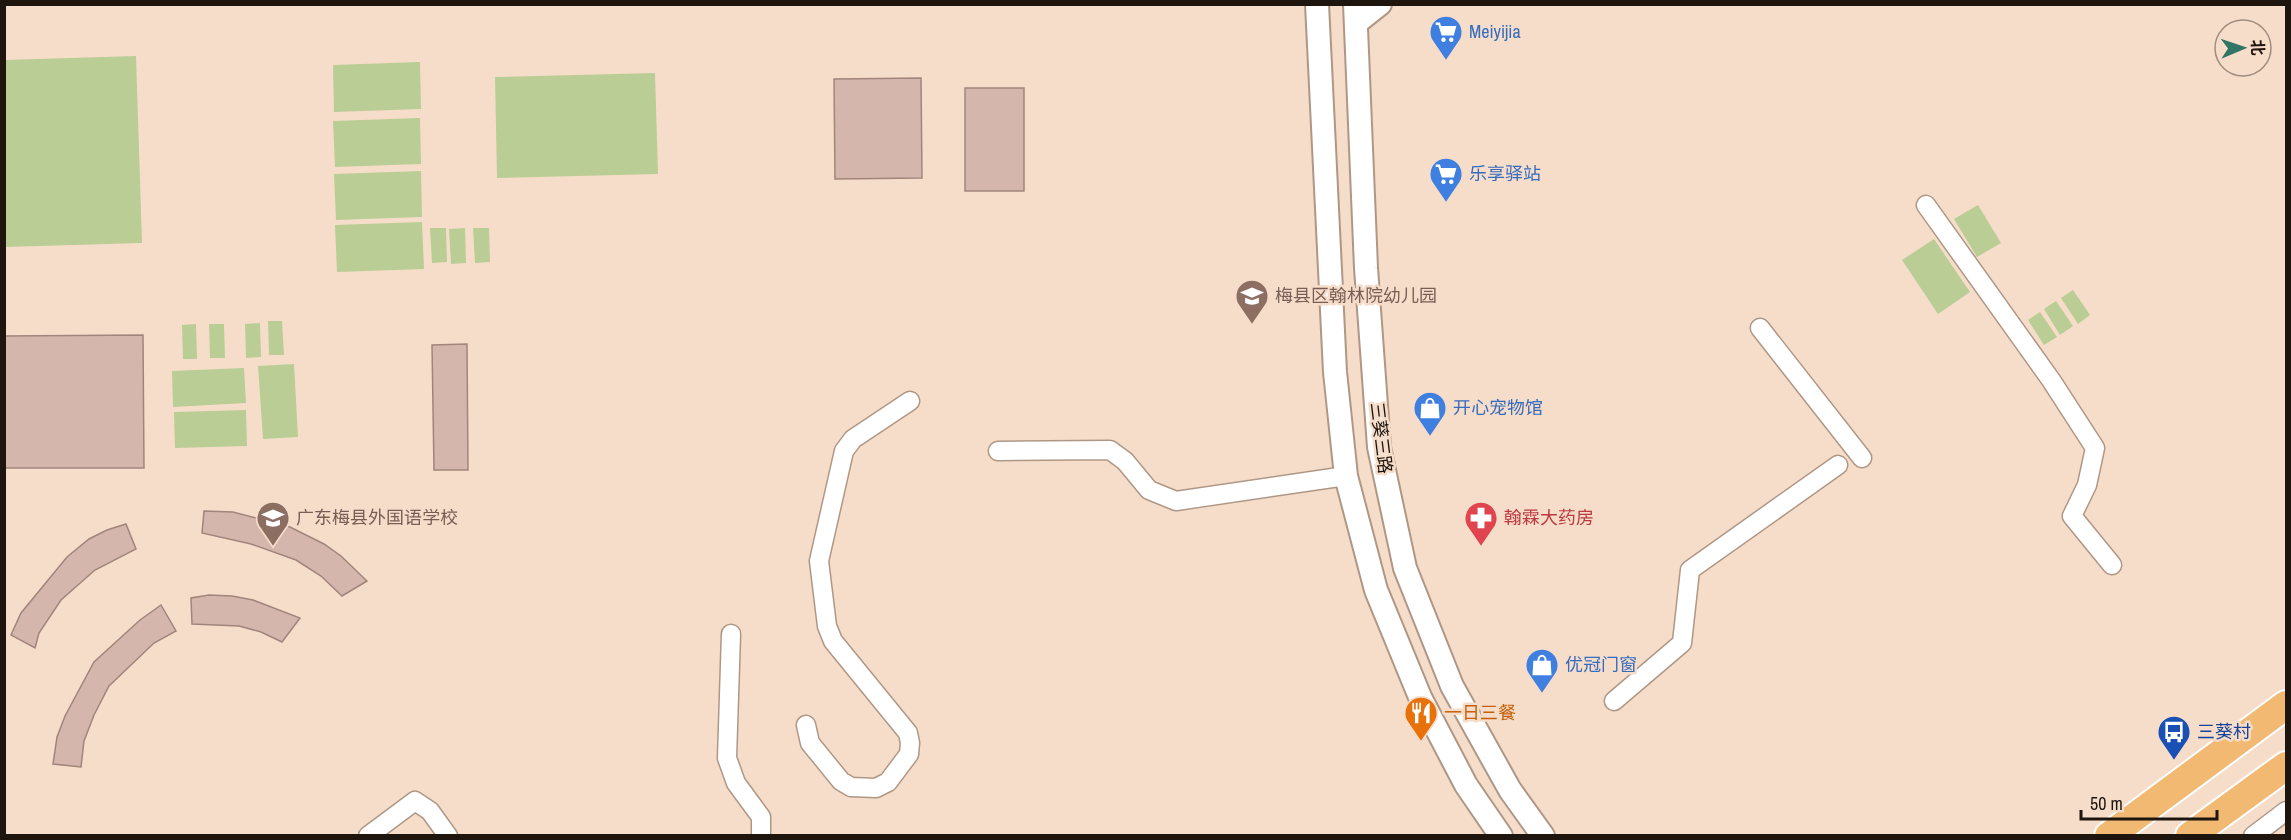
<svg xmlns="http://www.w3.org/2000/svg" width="2291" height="840" font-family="'Archivo Narrow','Noto Sans SC',sans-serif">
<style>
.green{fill:#bacd95}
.building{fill:#d4b6ac;stroke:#a1857c;stroke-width:1.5}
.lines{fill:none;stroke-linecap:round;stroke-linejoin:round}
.minor-casing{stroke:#af9786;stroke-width:21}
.tertiary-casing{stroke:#af9786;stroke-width:26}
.primary-casing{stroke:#fff;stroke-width:32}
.minor{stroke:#fff;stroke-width:18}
.tertiary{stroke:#fff;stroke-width:22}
.primary{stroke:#f1b971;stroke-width:28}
.labels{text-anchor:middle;stroke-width:5;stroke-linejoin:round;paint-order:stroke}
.shop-label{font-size:18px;fill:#366cbe;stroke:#f6ddca;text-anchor:start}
.education-label{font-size:18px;fill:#785e54;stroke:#f6ddca;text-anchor:start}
.street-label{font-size:18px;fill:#1d150e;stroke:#f6ddca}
.health-label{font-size:18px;fill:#be3a42;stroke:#f6ddca;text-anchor:start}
.food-label{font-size:18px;fill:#c56008;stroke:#f6ddca;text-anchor:start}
.transit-label{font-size:18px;fill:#164399;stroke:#f6ddca;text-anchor:start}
</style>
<rect width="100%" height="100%" fill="#f6ddca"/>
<g class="green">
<polygon points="136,56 142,243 5,247 5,60"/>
<polygon points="420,62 421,109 334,112 333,65"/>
<polygon points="655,73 658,174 497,178 495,77"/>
<polygon points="420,118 421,164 335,167 333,121"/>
<polygon points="421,171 422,217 336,220 334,174"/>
<polygon points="1978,205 2001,243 1977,257 1954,219"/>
<polygon points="422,222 424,269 337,272 335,225"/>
<polygon points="430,228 446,228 447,262 432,263"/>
<polygon points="465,228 466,263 451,264 449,229"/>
<polygon points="473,228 489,228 490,262 475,263"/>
<polygon points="1934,239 1970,292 1938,314 1902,260"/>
<polygon points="2073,290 2090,315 2078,324 2061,298"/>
<polygon points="2056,301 2073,326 2060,335 2044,309"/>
<polygon points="2040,312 2057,337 2044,345 2028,320"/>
<polygon points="268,321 282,321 284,355 269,355"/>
<polygon points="260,323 261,357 246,358 245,324"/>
<polygon points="196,324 197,359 183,359 182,325"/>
<polygon points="209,324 224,324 225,358 210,358"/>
<polygon points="294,364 298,437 263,439 258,366"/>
<polygon points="244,368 246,403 173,407 172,371"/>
<polygon points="246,410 247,446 175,448 174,412"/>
</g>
<g class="building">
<polygon points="921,78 922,178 835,179 834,79"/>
<rect x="965" y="88" width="59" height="103"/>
<polygon points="143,335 144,468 4,468 4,336"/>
<polygon points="467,344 468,470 434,470 432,345"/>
<polygon points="204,511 233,512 290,527 324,544 341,556 367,581 342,596 321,576 296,560 251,544 202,533"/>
<polygon points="126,524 136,549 95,570 61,600 39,633 35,648 11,635 21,613 67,557 89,539 107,530"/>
<polygon points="209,595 232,596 253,600 300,618 282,642 261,632 239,626 192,624 191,598"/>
<polygon points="161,605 176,631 154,643 109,686 94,715 84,741 81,767 53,764 57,737 65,716 94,662 140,620"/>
</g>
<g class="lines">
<g class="minor-casing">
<g id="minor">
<polyline points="1926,205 2051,380 2095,448 2087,485 2072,516 2112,565"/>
<polyline points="1760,328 1862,458"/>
<polyline points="998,451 1110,450 1125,461 1149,490 1176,501 1346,476"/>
<polyline points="731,634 727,758 736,783 761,817 761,836"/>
<polyline points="1614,701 1682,643 1690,570 1838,465"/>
<polyline points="806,725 810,743 841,781 851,787 876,788 888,782 909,754 910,743 908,733 833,641 827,626 819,561 844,451 853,439 910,401"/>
<polyline points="368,836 415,801 430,811 448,836"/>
<polyline points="2253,836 2286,811"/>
</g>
</g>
<g class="tertiary-casing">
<g id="tertiary">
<polyline points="1317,4 1335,372 1346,476 1376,590 1420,697 1466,785 1501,836"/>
<polyline points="1355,4 1366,268 1379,447 1405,568 1452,686 1510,790 1543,836"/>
<polyline points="1356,23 1380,4"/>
</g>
</g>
<g class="primary-casing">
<g id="primary">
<polyline points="2109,836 2286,705"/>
<polyline points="2190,836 2286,766"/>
</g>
</g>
<use href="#minor" class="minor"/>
<use href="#tertiary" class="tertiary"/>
<use href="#primary" class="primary"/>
</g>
<defs>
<g id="supermarket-pin" transform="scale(1.725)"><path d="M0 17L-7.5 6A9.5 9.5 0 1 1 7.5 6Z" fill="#3f7fe0" stroke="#f6ddca"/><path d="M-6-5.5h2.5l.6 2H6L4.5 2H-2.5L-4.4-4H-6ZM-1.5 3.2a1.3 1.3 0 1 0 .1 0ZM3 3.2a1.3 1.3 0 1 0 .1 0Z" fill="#fff"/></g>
<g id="school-pin" transform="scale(1.725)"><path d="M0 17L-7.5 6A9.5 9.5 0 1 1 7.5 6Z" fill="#8d6e63" stroke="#f6ddca"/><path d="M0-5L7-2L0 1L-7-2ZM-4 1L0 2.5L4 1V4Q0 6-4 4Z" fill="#fff"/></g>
<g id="shop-pin" transform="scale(1.725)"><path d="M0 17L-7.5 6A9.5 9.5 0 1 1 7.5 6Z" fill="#3f7fe0" stroke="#f6ddca"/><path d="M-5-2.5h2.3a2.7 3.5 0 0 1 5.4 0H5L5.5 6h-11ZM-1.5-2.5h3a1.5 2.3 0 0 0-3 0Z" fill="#fff"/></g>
<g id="pharmacy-pin" transform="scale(1.725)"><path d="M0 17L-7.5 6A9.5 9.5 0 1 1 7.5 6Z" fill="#e0444e" stroke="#f6ddca"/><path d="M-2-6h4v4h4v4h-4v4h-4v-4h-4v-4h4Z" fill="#fff"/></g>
<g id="restaurant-pin" transform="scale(1.725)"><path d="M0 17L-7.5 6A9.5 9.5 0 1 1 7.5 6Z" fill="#e8710a" stroke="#f6ddca"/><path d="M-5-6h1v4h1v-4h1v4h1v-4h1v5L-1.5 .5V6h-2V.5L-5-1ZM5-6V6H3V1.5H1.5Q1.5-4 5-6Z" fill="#fff"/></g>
<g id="bus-pin" transform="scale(1.725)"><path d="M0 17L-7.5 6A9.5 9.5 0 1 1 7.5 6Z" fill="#1a4fb4" stroke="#f6ddca"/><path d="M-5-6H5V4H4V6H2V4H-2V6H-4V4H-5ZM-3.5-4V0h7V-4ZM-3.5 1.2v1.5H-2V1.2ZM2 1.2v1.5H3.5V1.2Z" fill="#fff"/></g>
</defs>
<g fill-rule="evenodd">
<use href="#supermarket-pin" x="1446" y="32"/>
<use href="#supermarket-pin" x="1446" y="174"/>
<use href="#school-pin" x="1252" y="296"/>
<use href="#shop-pin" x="1430" y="408"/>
<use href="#school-pin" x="273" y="518"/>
<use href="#pharmacy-pin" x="1481" y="518"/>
<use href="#shop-pin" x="1542" y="665"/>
<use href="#restaurant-pin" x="1421" y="713"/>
<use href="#bus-pin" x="2174" y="732"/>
</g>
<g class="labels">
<g class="shop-label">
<text x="1469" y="38">Meiyijia</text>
<text x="1469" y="180">乐享驿站</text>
<text x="1453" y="414">开心宠物馆</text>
<text x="1565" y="671">优冠门窗</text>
</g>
<g class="education-label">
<text x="1275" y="302">梅县区翰林院幼儿园</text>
<text x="296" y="524">广东梅县外国语学校</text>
</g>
<g class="street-label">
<text transform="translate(1381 438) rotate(83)" y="6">三葵三路</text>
</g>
<g class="health-label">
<text x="1504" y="524">翰霖大药房</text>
</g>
<g class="food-label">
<text x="1444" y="719">一日三餐</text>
</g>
<g class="transit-label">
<text x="2197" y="738">三葵村</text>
</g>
</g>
<rect width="2291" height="840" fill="none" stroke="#1d150e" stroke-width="12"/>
<g transform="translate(2243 48) rotate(88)"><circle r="28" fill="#f6ddca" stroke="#9f8d7f" stroke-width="1.5"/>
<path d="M0-4.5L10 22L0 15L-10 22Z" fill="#317567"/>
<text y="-9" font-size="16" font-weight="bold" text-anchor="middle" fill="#1d150e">北</text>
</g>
<path d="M2081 810v9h136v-9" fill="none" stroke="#1d150e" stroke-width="3"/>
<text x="2090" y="810" font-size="18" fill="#1d150e" stroke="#f6ddca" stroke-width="4.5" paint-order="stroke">50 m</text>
</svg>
